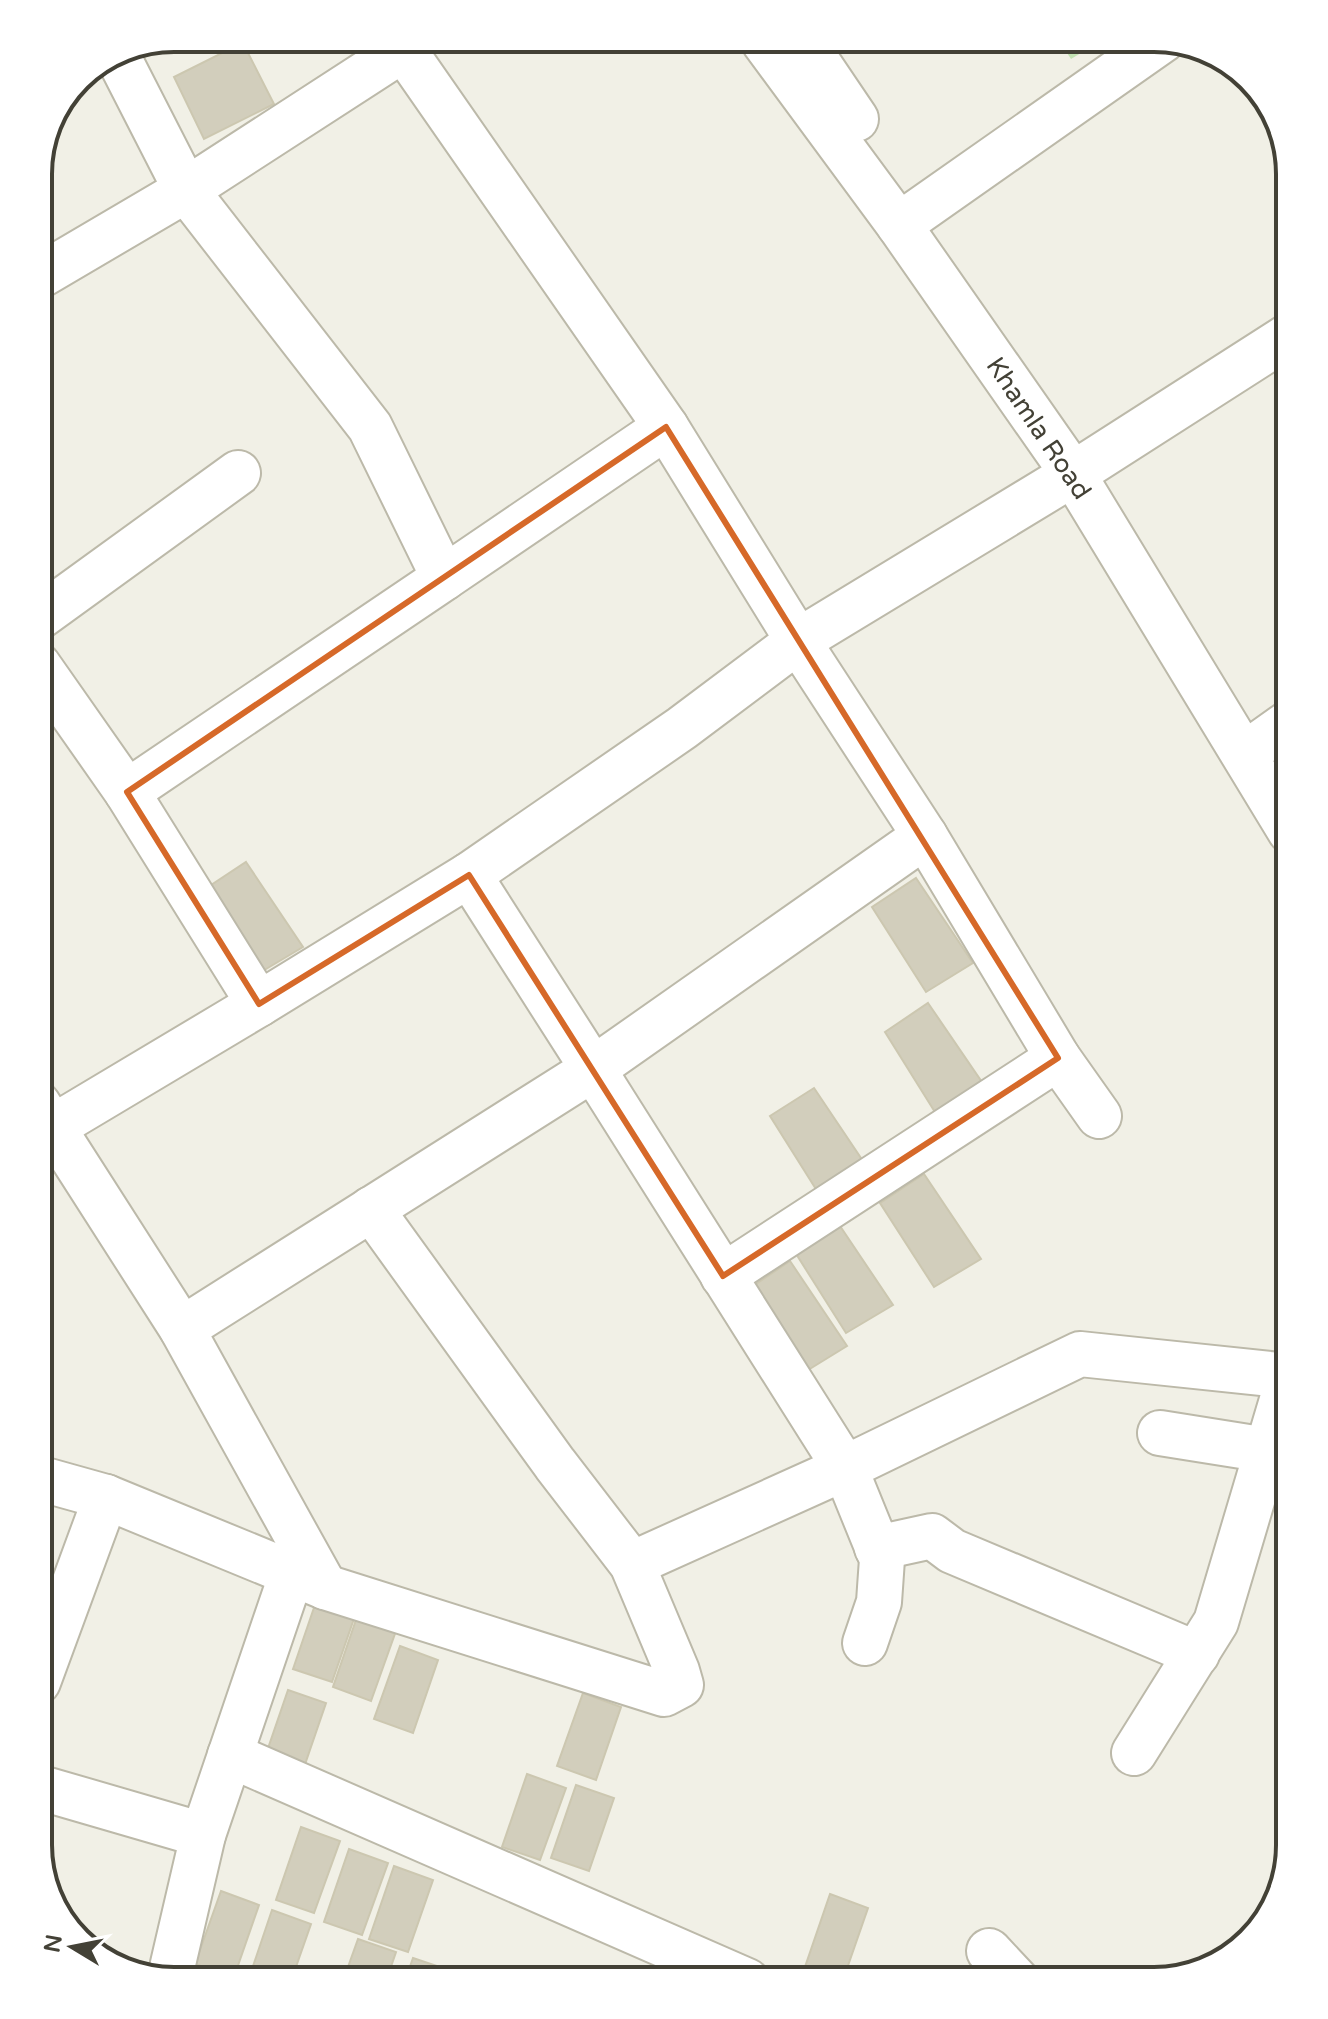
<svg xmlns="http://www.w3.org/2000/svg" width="1328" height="2019" font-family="'Varela Round',sans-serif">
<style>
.green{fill:#c2e2b2}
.building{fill:#d2cebc;stroke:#ccc7b0;stroke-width:2}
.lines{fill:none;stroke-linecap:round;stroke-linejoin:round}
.minor-casing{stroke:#bcb9a9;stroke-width:48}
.minor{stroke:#fff;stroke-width:44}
.marked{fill:none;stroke:#d66929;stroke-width:6;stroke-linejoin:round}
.labels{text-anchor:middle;stroke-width:6;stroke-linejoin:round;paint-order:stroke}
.street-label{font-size:26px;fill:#434136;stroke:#fff}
.rim{fill:none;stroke:#434136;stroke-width:4}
</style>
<rect width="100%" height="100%" fill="#f1f0e6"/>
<polygon class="green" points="1058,39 1104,39 1071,59"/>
<g class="building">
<polygon points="234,47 245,47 274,104 204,139 174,77"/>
<polygon points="246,862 303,947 256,975 202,891"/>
<polygon points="916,878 973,963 926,992 872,907"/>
<polygon points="928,1003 986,1088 938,1117 885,1032"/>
<polygon points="814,1088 871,1173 824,1202 770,1116"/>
<polygon points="924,1174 981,1259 934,1287 880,1203"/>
<polygon points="836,1220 893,1305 846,1333 793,1249"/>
<polygon points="790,1261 847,1346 800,1375 747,1290"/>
<polygon points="318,1596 357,1610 332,1682 293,1669"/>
<polygon points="358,1614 397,1628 371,1701 333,1687"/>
<polygon points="400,1646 438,1660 413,1733 374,1719"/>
<polygon points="288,1690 326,1703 301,1776 263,1763"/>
<polygon points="583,1693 621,1707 596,1780 557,1766"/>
<polygon points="527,1774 566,1788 540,1860 502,1847"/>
<polygon points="576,1785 614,1798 589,1871 551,1858"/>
<polygon points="301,1827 340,1841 314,1913 276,1900"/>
<polygon points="349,1849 388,1863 362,1935 324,1922"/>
<polygon points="394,1866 433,1880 408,1952 369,1939"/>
<polygon points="221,1891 259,1905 234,1977 195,1964"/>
<polygon points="830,1894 868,1908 843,1980 805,1967"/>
<polygon points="272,1910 311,1924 291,1981 248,1981"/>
<polygon points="358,1939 396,1952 386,1981 343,1981"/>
<polygon points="413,1958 452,1971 448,1981 405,1981"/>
</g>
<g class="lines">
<g class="minor-casing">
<g id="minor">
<polyline points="764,42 899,225 1073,474 1290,831"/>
<polyline points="804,42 856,119"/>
<polyline points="401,46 666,427 798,641 1073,474 1290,335"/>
<polyline points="116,53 186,190 370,427 444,578 127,792 259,1004 469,875 682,728 798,641 925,836 1058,1058 1099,1116"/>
<polyline points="899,225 1164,39"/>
<polyline points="38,277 186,190 410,45"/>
<polyline points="444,578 666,427"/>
<polyline points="38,618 238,473"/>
<polyline points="38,665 127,792"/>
<polyline points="1245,754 1290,722"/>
<polyline points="38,1104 182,1329 325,1587"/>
<polyline points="38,1136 259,1004"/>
<polyline points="723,1276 1058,1058"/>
<polyline points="182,1329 593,1069 469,875"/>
<polyline points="1160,1433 1267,1450"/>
<polyline points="38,1478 106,1497 325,1587 664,1694 681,1685 677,1671 632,1564 555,1464 371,1209"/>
<polyline points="877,1548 932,1536 952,1551 1197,1654"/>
<polyline points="632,1564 845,1468 593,1069 925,836"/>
<polyline points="865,1643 879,1602 882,1559 845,1468 1080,1354 1289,1376"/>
<polyline points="38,1682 106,1497"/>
<polyline points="1134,1753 1216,1622 1290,1373"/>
<polyline points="230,1755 747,1981"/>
<polyline points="38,1787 203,1835"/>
<polyline points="989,1951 1017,1981"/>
<polyline points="169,1981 203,1835 292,1573"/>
</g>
</g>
<use href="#minor" class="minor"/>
</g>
<path class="marked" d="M666,427L1058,1058L723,1276L469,875L259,1004L127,792Z"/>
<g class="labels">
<g class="street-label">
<text transform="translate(1039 428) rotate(56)" y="9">Khamla Road</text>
</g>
</g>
<path d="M0 0H1328V2019H0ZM174 52H1154A122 122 0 0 1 1276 174V1845A122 122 0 0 1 1154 1967H174A122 122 0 0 1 52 1845V174A122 122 0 0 1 174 52Z" fill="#fff" fill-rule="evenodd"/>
<path class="rim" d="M174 52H1154A122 122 0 0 1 1276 174V1845A122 122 0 0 1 1154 1967H174A122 122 0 0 1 52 1845V174A122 122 0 0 1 174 52Z"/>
<g transform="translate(72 1947) rotate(280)" stroke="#ffffff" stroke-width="6" paint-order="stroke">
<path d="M0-6L14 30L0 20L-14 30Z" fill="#434136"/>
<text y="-12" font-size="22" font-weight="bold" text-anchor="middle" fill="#434136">N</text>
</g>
</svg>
